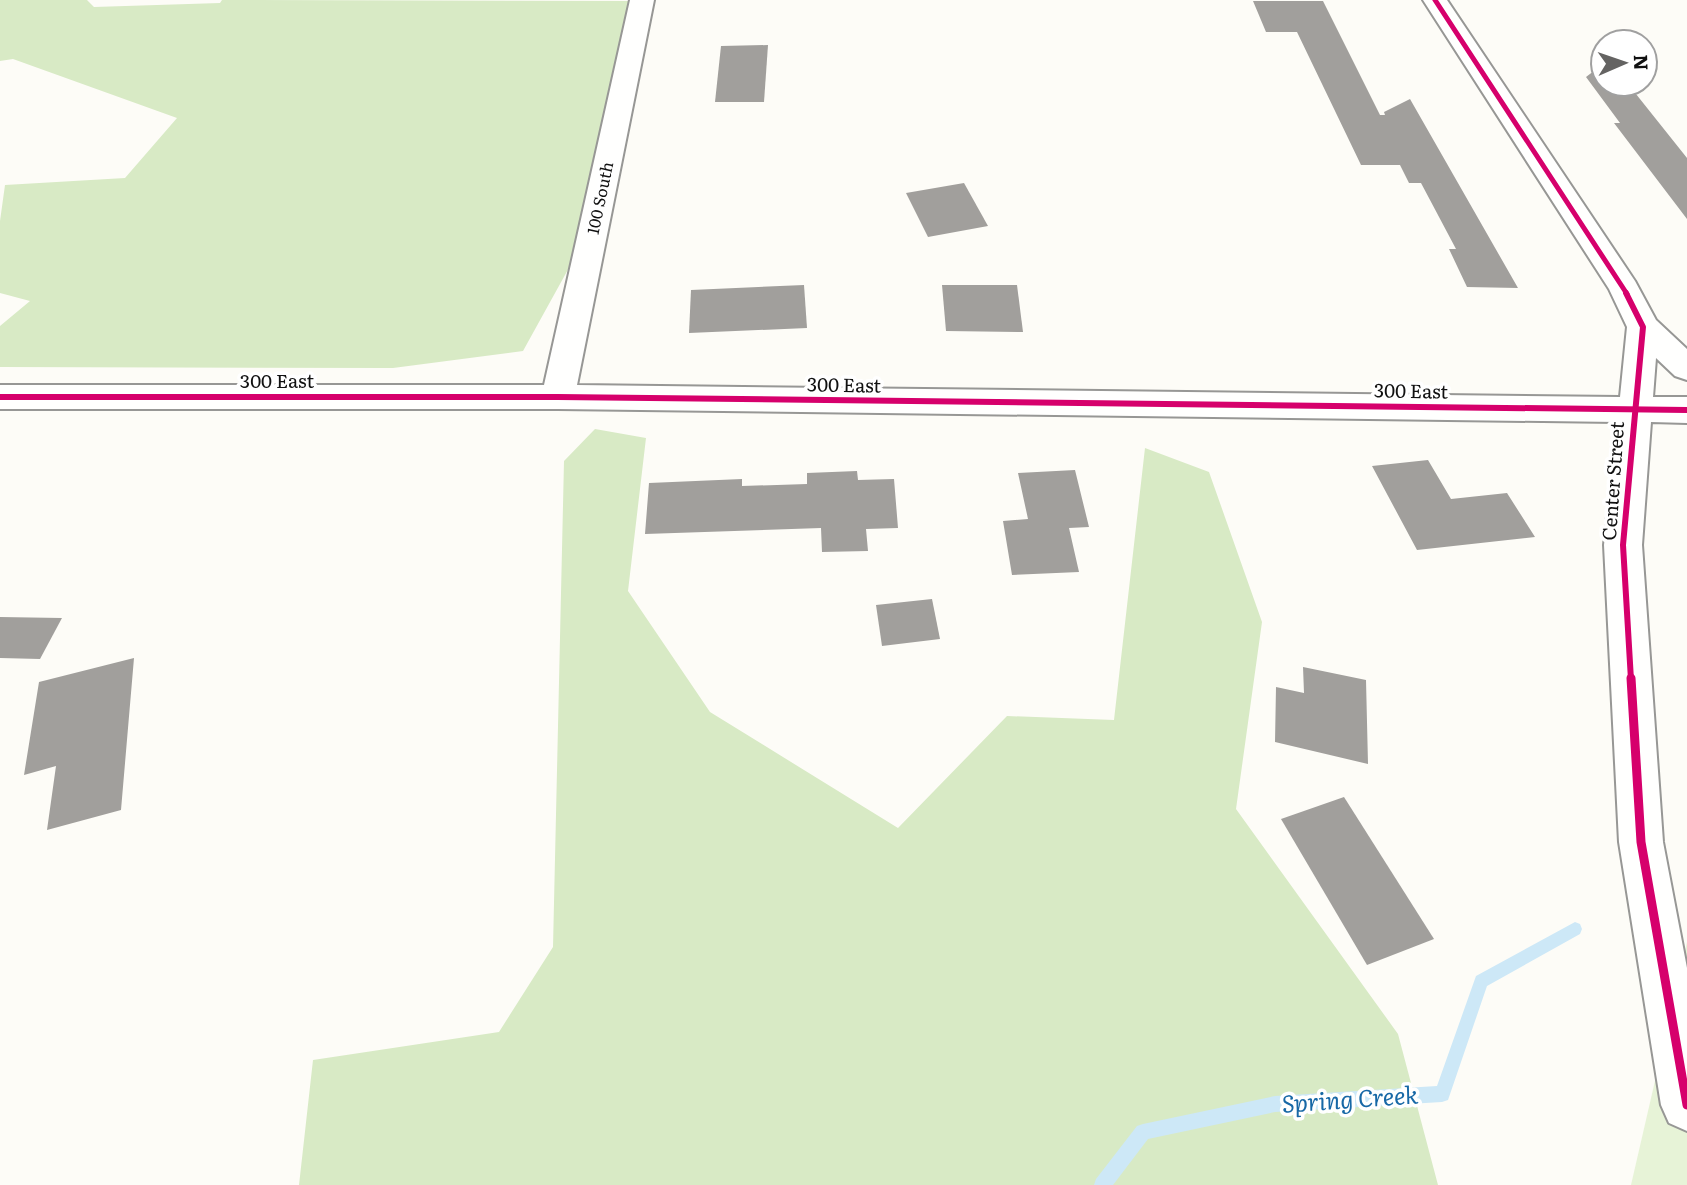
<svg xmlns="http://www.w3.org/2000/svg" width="1687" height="1185" font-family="Literata,serif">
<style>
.green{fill:#e7f3d7}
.forest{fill:#d8eac5}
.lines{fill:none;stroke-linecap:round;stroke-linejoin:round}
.stream{fill:#cde8f7;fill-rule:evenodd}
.building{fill:#a19f9c}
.minor-casing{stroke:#979795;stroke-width:4}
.minor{fill:#fffffe;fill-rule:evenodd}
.cycleway-far2-casing{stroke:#fff;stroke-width:9}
.cycleway-far1-casing{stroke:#fff;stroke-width:10}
.cycleway-casing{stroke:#fff;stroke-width:13}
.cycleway-far2{stroke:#d6006c;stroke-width:5}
.cycleway-far1{stroke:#d6006c;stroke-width:6}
.cycleway{stroke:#d6006c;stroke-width:9}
.labels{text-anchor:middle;stroke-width:7;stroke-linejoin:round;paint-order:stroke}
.far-street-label{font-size:16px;fill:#111;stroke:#fff}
.street-label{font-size:19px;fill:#111;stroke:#fff}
.near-water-label{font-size:24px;font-style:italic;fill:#1768a6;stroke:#fff}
</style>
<rect width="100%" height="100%" fill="#fdfcf7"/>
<polygon class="green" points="1687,942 1687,1185 1631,1185"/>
<g class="forest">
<polygon points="0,0 87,0 94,7 220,3 222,0 632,1 581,246 523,351 393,368 0,367 0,326 30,301 0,293 0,221 5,185 125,178 177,118 13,59 0,61"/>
<polygon points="595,429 646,438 628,591 710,712 898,828 1007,716 1114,720 1145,448 1209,472 1262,622 1236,809 1398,1034 1438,1185 299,1185 313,1060 499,1032 553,947 564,461"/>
</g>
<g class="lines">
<polygon class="stream" points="1575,922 1580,924 1582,929 1580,934 1487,986 1448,1100 1442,1102 1275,1112 1148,1139 1113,1185 1094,1185 1096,1179 1137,1126 1143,1124 1275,1096 1437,1086 1476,976"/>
</g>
<g class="building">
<polygon points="1253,1 1323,1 1380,115 1385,115 1384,112 1410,99 1518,288 1467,287 1449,249 1456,249 1421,183 1409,183 1400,165 1361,165 1297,32 1266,32"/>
<polygon points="768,45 764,102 715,102 721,46"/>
<polygon points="1603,64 1603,84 1628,84 1687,158 1687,219 1614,123 1620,123 1586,77"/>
<polygon points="964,183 988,226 928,237 906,193"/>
<polygon points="804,285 807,328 689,333 691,290"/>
<polygon points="942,285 1017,285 1023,332 946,331"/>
<polygon points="1428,460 1451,499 1507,493 1535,537 1417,550 1372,466"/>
<polygon points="1075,470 1089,527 1069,528 1079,572 1012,575 1003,521 1028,519 1018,473"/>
<polygon points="857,471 858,480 894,479 898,528 866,529 868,551 822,552 821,528 645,534 649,483 742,479 742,486 807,484 807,473"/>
<polygon points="932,599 940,639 882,646 876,605"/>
<polygon points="0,617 62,618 40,659 0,658"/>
<polygon points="134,658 121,810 47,830 56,766 24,775 39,682"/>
<polygon points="1303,667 1366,680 1368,764 1275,742 1276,687 1304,693"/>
<polygon points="1344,797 1434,939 1367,965 1281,819"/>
</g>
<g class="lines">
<g class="minor-casing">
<polygon id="minor" points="630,0 654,0 577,385 1620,397 1627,327 1609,289 1423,0 1447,0 1635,281 1656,320 1687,349 1687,380 1675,376 1656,358 1653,397 1687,397 1687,423 1651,422 1642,545 1663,842 1687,968 1687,1131 1669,1123 1661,1105 1619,842 1604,545 1617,422 558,409 0,409 0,385 544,385"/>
</g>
<use href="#minor" class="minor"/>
<g class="cycleway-far2-casing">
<polyline id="cycleway-far2" points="1435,0 1627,294"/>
</g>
<g class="cycleway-far1-casing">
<g id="cycleway-far1">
<polyline points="1626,293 1643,327 1623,545 1631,680"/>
<polyline points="0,397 558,397 1687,410"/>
</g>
</g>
<g class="cycleway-casing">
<polyline id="cycleway" points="1631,678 1641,842 1687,1105"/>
</g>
<use href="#cycleway-far2" class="cycleway-far2"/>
<use href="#cycleway-far1" class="cycleway-far1"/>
<use href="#cycleway" class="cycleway"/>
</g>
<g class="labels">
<g class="far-street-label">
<text transform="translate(600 198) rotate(-78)" y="6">100 South</text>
</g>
<g class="street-label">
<text x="277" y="388">300 East</text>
<text transform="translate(844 385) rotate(1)" y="7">300 East</text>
<text transform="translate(1411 391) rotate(1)" y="7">300 East</text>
<text transform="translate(1613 481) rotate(-86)" y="7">Center Street</text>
</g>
<g class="near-water-label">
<text transform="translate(1350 1100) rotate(-4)" y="8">Spring Creek</text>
</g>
</g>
<g transform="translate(1624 63) rotate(88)"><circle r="33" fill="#ffffff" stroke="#a0a0a0" stroke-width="2"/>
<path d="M0-5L12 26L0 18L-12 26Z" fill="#646362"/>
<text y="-10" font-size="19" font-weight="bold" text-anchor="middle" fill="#111111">N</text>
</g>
</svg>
